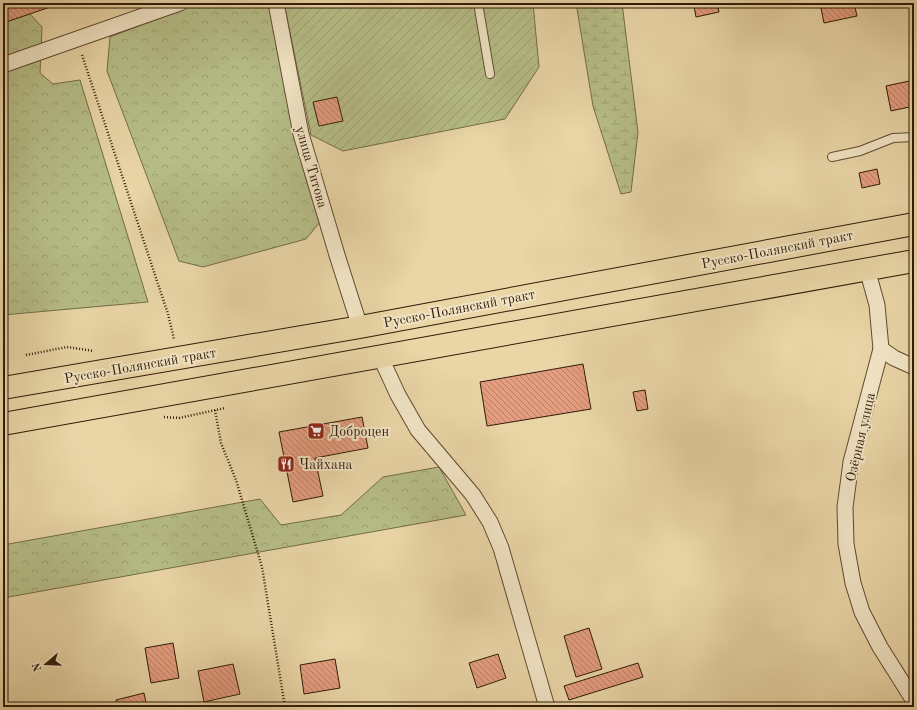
<svg xmlns="http://www.w3.org/2000/svg" width="917" height="710" font-family="'Old Standard TT',serif">
<style>
.forest{fill:url(#forest-crowns);stroke:#746c48}
.wetland{fill:url(#wetland-marsh);stroke:#746c48}
.garden{fill:url(#garden-furrows);stroke:#746c48}
.building{fill:url(#building-back-hatch);stroke:#311b08}
.lines{fill:none;stroke-linecap:round;stroke-linejoin:round}
.service-casing{stroke:#5f4a30;stroke-width:10}
.minor-casing{stroke:#5f4a30;stroke-width:17}
.primary-casing{stroke:#311b08;stroke-width:24}
.path{stroke:#311b08;stroke-width:2.5;stroke-dasharray:1 2;stroke-linecap:butt}
.service{stroke:#f1e4c5;stroke-width:8}
.minor{stroke:#f1e4c5;stroke-width:15}
.primary{stroke:#e9d5a6;stroke-width:22}
.labels{text-anchor:middle;stroke-width:4;stroke-linejoin:round;paint-order:stroke}
.street-label{font-size:14px;fill:#311b08;stroke:#f1e4c5}
.poi-label{font-size:14px;fill:#311b08;stroke:#f1e4c5;text-anchor:start}
</style>
<defs>
<pattern id="forest-crowns" width="20" height="18" patternUnits="userSpaceOnUse"><rect width="20" height="18" fill="#b6bd87"/><path d="M2 6a3 3 0 1 1 6 0M12 15a3 3 0 1 1 6 0" fill="none" stroke="#9da273"/></pattern>
<pattern id="wetland-marsh" width="20" height="14" patternUnits="userSpaceOnUse"><rect width="20" height="14" fill="#b6bd87"/><path d="M1 5h8M5 5V1M11 12h8M15 12V8" fill="none" stroke="#9da273"/></pattern>
<pattern id="garden-furrows" width="10" height="10" patternUnits="userSpaceOnUse"><rect width="10" height="10" fill="#b6bd87"/><path d="M-1 1l2-2M0 10L10 0M9 11l2-2" fill="none" stroke="#9da273"/></pattern>
<pattern id="building-back-hatch" width="6" height="6" patternUnits="userSpaceOnUse"><rect width="6" height="6" fill="#e49d7f"/><path d="M-1 5l2 2M0 0l6 6M5-1l2 2" fill="none" stroke="#b97f66"/></pattern>
</defs>
<rect width="100%" height="100%" fill="#e9d5a6"/>
<filter id="stains"><feTurbulence type="fractalNoise" baseFrequency=".005" numOctaves="4"/><feColorMatrix values="0 0 0 0 .2 0 0 0 0 .09 0 0 0 0 .02 0 0 0 .5 -.17"/></filter>
<radialGradient id="worn" r=".72"><stop offset=".6" stop-color="#630" stop-opacity="0"/><stop offset="1" stop-color="#630" stop-opacity=".3"/></radialGradient>
<g class="forest">
<polygon points="199,3 270,3 320,222 306,239 203,267 179,261 107,71 110,37"/>
<polygon points="30,14 42,27 40,73 53,84 80,80 148,302 3,315 3,23"/>
<polygon points="439,467 466,515 3,598 3,545 260,499 281,525 341,515 383,477"/>
</g>
<polygon class="wetland" points="576,3 622,3 638,132 631,192 621,194 593,106"/>
<polygon class="garden" points="284,3 533,3 539,67 505,119 343,151 311,135"/>
<g class="building">
<polygon points="3,3 62,3 3,23"/>
<polygon points="710,3 717,3 719,12 696,17 694,6"/>
<polygon points="846,3 854,3 857,16 824,23 821,8"/>
<polygon points="914,80 914,106 891,111 886,86"/>
<polygon points="337,97 343,121 319,126 313,102"/>
<polygon points="877,169 880,184 862,188 859,173"/>
<polygon points="583,364 591,409 487,426 480,382"/>
<polygon points="645,390 648,409 637,411 633,392"/>
<polygon points="362,417 368,448 315,458 323,496 293,502 279,432"/>
<polygon points="589,628 602,669 576,677 564,636"/>
<polygon points="173,643 179,678 151,683 145,648"/>
<polygon points="498,654 506,678 477,688 469,663"/>
<polygon points="335,659 340,688 304,694 300,665"/>
<polygon points="638,663 643,677 569,700 564,686"/>
<polygon points="233,664 240,694 204,702 198,671"/>
<polygon points="144,693 147,707 117,707 116,700"/>
</g>
<g class="lines">
<g class="service-casing">
<g id="service">
<polyline points="478,3 490,74"/>
<polyline points="832,157 860,151 893,138 914,137"/>
</g>
</g>
<g class="minor-casing">
<g id="minor">
<polyline points="276,3 301,134 337,255 360,327"/>
<polyline points="3,65 180,3"/>
<polyline points="867,269 877,305 881,349 851,462 845,507 846,544 853,583 862,612 880,647 914,701"/>
<polyline points="881,349 894,358 914,367"/>
<polyline points="380,356 398,395 418,430 473,495 490,522 501,548 547,707"/>
</g>
</g>
<g class="primary-casing">
<g id="primary">
<polyline points="3,388 360,327 914,224"/>
<polyline points="3,424 914,261"/>
</g>
</g>
<g class="path">
<polyline points="82,55 168,314 174,339"/>
<polyline points="26,355 67,347 94,351"/>
<polyline points="215,410 221,443 236,480 262,567 285,707"/>
<polyline points="164,417 179,418 225,408"/>
</g>
<use href="#service" class="service"/>
<use href="#minor" class="minor"/>
<use href="#primary" class="primary"/>
</g>
<defs>
<g id="supermarket-square" transform="scale(0.9)"><rect x="-9" y="-9" width="18" height="18" rx="4" fill="#8f2418" stroke="#f1e4c5"/><path d="M-6-5.5h2.5l.6 2H6L4.5 2H-2.5L-4.4-4H-6ZM-1.5 3.2a1.3 1.3 0 1 0 .1 0ZM3 3.2a1.3 1.3 0 1 0 .1 0Z" fill="#fff"/></g>
<g id="restaurant-square" transform="scale(0.9)"><rect x="-9" y="-9" width="18" height="18" rx="4" fill="#8f2418" stroke="#f1e4c5"/><path d="M-5-6h1v4h1v-4h1v4h1v-4h1v5L-1.5 .5V6h-2V.5L-5-1ZM5-6V6H3V1.5H1.5Q1.5-4 5-6Z" fill="#fff"/></g>
</defs>
<g fill-rule="evenodd">
<use href="#supermarket-square" x="316" y="431"/>
<use href="#restaurant-square" x="286" y="464"/>
</g>
<g class="labels">
<g class="street-label">
<text transform="translate(312 167) rotate(74)" y="5">улица Титова</text>
<text transform="translate(777 249) rotate(-11)" y="5">Русско-Полянский тракт</text>
<text transform="translate(459 308) rotate(-11)" y="5">Русско-Полянский тракт</text>
<text transform="translate(140 365) rotate(-10)" y="5">Русско-Полянский тракт</text>
<text transform="translate(860 437) rotate(-77)" y="5">Озёрная улица</text>
</g>
<g class="poi-label">
<text x="329" y="436">Доброцен</text>
<text x="299" y="469">Чайхана</text>
</g>
</g>
<rect width="917" height="710" fill="none" stroke="#e9d5a6" stroke-width="16"/>
<rect x="4" y="4" width="909" height="702" fill="none" stroke="#311b08" stroke-width="2"/>
<rect x="8" y="8" width="901" height="694" fill="none" stroke="#311b08"/>
<g transform="translate(46 664) rotate(251)" stroke="#f1e4c5" stroke-width="3" paint-order="stroke">
<path d="M0-3L7 15L0 10L-7 15Z" fill="#311b08"/>
<text y="-6" font-size="11" font-weight="bold" text-anchor="middle" fill="#311b08">N</text>
</g>
<rect width="100%" height="100%" filter="url(#stains)"/>
<rect width="100%" height="100%" fill="url(#worn)"/>
</svg>
